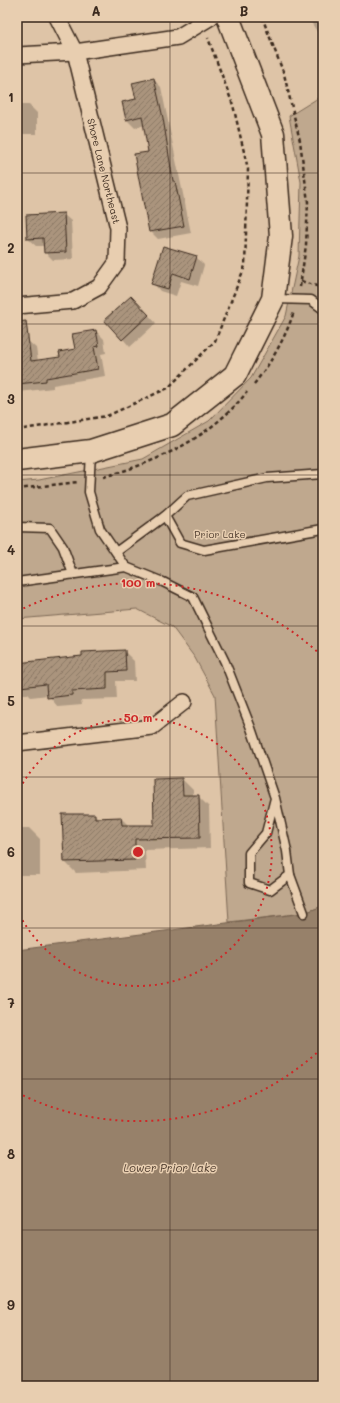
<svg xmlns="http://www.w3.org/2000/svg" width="340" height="1403" font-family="Mali,sans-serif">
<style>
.park{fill:#bfa88e;stroke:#7d6956}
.water{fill:#97816b;stroke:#725e4c}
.shadow{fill:#0003}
.building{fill:url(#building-hatch);stroke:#3b2a1e}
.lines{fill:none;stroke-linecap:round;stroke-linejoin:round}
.lane-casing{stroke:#3b2a1e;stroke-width:11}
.street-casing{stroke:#3b2a1e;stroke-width:18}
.secondary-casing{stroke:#3b2a1e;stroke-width:25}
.path{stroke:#3b2a1e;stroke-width:2.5;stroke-dasharray:4 3;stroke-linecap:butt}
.lane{stroke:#e8ceb0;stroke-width:8}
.street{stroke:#e8ceb0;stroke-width:15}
.secondary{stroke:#e8ceb0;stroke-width:22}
.grid{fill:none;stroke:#3b2a1e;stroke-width:1;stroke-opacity:0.55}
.ring{fill:none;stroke:#ce2828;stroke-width:2;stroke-dasharray:2 4}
.labels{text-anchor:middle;stroke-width:3;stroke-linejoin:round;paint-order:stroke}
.street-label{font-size:10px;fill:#3b2a1e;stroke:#e8ceb0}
.park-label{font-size:10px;fill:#4f3d2f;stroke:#e8ceb0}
.water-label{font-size:11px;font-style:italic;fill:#4d3b2d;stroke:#e8ceb0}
.centre{fill:#ce2828;stroke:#e8ceb0;stroke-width:2}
.ring-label{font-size:12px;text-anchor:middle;font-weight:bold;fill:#ce2828;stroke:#e8ceb0;stroke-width:3;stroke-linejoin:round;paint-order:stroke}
.neatline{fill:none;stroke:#3b2a1e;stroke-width:1.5}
.grid-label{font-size:13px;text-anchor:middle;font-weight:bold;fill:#3b2a1e}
</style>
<defs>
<pattern id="building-hatch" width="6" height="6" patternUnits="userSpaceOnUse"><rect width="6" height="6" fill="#aa947d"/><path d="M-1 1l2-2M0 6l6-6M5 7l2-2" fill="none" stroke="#8c7966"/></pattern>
</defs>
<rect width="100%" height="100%" fill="#dec4a7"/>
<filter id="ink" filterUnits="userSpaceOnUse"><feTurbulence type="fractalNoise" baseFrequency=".025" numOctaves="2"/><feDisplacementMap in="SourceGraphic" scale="8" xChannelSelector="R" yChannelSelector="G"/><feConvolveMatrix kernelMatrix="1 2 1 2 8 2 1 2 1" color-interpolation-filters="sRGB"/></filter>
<g filter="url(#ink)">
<polygon class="park" points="323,95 323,906 304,913 229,922 215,695 195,658 172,627 137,609 17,619 17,482 39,480 143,459 209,421 251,378 286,316 299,256 301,182 289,116"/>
<polygon class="water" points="323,906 323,1386 17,1386 17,950 304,913"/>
<g class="shadow">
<polygon points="313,17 323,17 323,41 309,19"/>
<polygon points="153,79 161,87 191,233 158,239 150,231 149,153 145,125 135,128 127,120 123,103 137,99"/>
<polygon points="17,94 22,99 22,105 29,105 37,113 37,134 17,134"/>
<polygon points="63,214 71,221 73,259 53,260 45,252 45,246 36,246 28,239"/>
<polygon points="17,235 19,258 17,258"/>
<polygon points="196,257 204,265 198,286 181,281 176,296 160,291 153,283"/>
<polygon points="139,305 156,323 130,347 123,339"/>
<polygon points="96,331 104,339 106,353 101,354 105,376 53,385 53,388 19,392 17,390 17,342 28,341 36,348 38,361 61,358 76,350"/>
<polygon points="124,651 134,661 135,681 116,681 117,699 81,700 82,705 58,707 48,695 31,697 28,694 17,694 17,664"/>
<polygon points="182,779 193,790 193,796 198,796 209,807 210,848 145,850 146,870 76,873 65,862 95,815 99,819 121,818 129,826 156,826"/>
<polygon points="17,828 29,828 40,839 40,875 17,875"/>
</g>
<g class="building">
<polygon points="154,78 163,118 173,181 175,181 184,226 149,232 134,154 148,152 142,116 126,120 122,102 136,99 132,83"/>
<polygon points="64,213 66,252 44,253 43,238 27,239 26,215"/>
<polygon points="163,246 197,256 190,279 173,273 168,289 151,284"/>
<polygon points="131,296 149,315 122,340 104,320"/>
<polygon points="26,321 31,361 60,357 59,352 75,349 72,334 96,330 99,346 94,347 98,369 46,378 46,381 17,384 17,322"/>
<polygon points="125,650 126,671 107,672 107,689 72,691 72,695 47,698 46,684 20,687 17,663 82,656 82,652"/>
<polygon points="182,778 183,795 199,795 200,838 135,839 135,860 64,862 62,814 95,814 95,818 121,817 122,825 154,825 153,779"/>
</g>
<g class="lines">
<g class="lane-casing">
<g id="lane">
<polyline points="274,299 311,300 323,309"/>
<polyline points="91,452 89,492 100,529 126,567 163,582 193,597 225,662 251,728 275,798 266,833 249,853 249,883 270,890 290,875 287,851 275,798"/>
<polyline points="165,516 180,543 204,550 323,529"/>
<polyline points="17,527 50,528 63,547 73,574"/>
<polyline points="116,552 165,516 187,496 267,478 323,474"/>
<polyline points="17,582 126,567"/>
<polyline points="290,875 304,913"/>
</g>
</g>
<g class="street-casing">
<g id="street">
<polyline points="17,55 75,52 178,37 211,17"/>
<polyline points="17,306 73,301 99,287 117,262 118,228 75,52 57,17"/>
<polyline points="17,743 152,727 184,702"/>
</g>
</g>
<g class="secondary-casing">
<polyline id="secondary" points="17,460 91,451 172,425 235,375 273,299 281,236 273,134 228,17"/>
</g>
<g class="path">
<polyline points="262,17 284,74 300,141 308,202 306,245 300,287"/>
<polyline points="301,281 323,288"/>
<path d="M254,384C271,363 286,337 294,311"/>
<polyline points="17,430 107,416 168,388 215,341 245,266 248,169 233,105 208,38"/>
<path d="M103,477C158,462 210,438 247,392"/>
<polyline points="17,489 78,482"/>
</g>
<use href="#lane" class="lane"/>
<use href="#street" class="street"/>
<use href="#secondary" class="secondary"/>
</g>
</g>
<path class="grid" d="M170,17V1386M17,173H323M17,324H323M17,475H323M17,626H323M17,777H323M17,928H323M17,1079H323M17,1230H323"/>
<g class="ring">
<path d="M17 794A134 134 0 1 1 17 910"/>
<path d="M321 1049A269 269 0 0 1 18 1093M18 611A269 269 0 0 1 321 655"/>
</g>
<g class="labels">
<g class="street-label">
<text transform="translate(104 171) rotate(76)" y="4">Shore Lane Northeast</text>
</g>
<g class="park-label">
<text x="220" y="538">Prior Lake</text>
</g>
<g class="water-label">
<text x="170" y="1172">Lower Prior Lake</text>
</g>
</g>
<circle cx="138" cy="852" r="6" class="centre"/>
<g class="ring-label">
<text x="138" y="587">100 m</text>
<text x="138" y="722">50 m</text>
</g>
<rect width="340" height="1403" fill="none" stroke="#e8ceb0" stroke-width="44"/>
<rect x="22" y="22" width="296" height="1359" class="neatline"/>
<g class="grid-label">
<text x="96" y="16">A</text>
<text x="244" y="16">B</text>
<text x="11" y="102">1</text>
<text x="11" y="253">2</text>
<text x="11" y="404">3</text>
<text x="11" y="555">4</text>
<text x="11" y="706">5</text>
<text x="11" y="857">6</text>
<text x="11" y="1008">7</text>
<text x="11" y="1159">8</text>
<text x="11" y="1310">9</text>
</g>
</svg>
